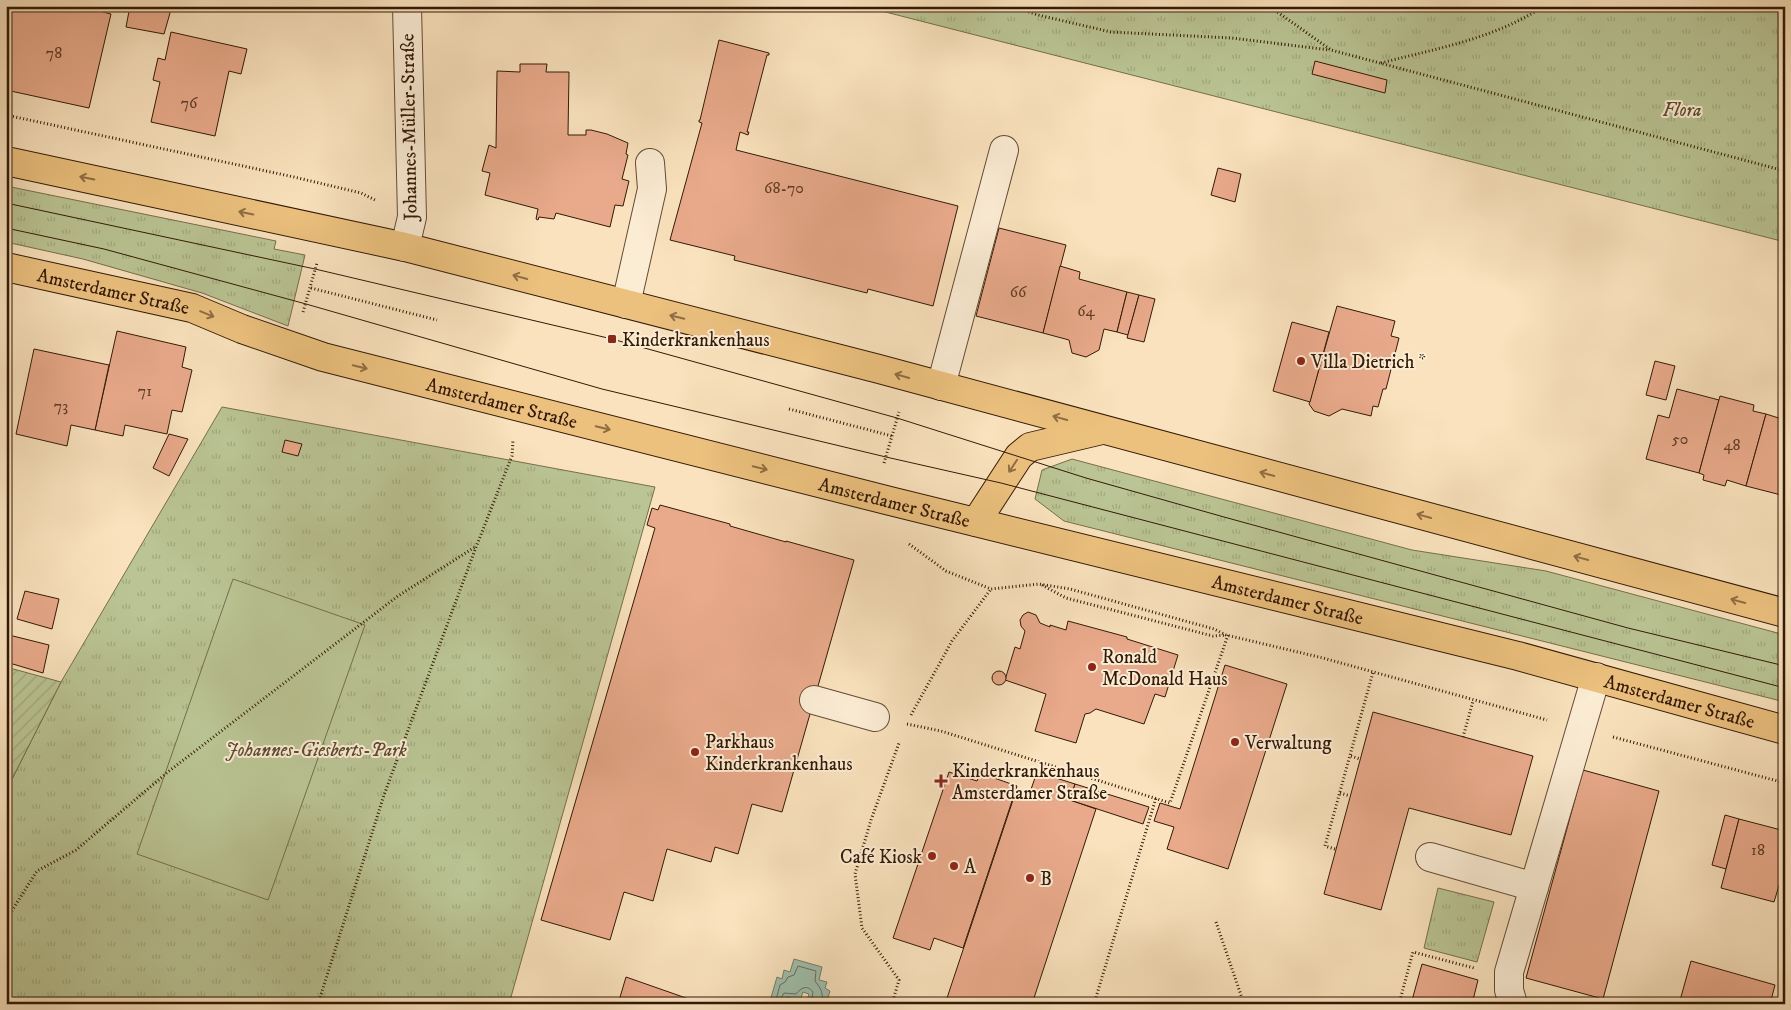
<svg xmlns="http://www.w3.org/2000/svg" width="1791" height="1010" font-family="'IM FELL DW Pica',serif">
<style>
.grass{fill:url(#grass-tufts);stroke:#766e4d}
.garden{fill:url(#garden-furrows);stroke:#766e4d}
.pitch{fill:#bac494;stroke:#766e4d}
.water{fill:#9fbfac;stroke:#747d6a}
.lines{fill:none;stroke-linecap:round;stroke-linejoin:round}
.shore{stroke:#696c59;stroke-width:1}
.building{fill:#e9aa8b;stroke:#331906}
.minor-casing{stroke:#644b34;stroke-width:30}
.major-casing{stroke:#331906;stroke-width:30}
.path{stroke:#331906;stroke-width:3;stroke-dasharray:1 2.5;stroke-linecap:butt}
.minor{stroke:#fbecd4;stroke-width:28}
.major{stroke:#ecc17e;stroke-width:28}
.tram{stroke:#331906;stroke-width:1}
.oneway{stroke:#906d42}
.poi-dot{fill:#8f2418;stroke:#fbecd4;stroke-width:2}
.labels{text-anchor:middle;stroke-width:4;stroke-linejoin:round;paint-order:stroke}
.number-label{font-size:16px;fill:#603d27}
.park-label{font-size:19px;font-style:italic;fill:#5c4c31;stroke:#fbecd4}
.street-label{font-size:19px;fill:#331906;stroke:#fbecd4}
.poi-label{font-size:19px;fill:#331906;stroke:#fbecd4;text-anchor:start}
</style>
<defs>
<pattern id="grass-tufts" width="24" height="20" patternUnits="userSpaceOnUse" patternTransform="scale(1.25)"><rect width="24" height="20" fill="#bac494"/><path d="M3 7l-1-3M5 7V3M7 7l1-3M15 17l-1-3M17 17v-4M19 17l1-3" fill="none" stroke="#a0a87e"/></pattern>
<pattern id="garden-furrows" width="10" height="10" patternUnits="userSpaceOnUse" patternTransform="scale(1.25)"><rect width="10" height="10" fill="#bac494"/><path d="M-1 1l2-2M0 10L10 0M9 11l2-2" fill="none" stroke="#a0a87e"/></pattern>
</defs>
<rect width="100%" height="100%" fill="#f9e2bd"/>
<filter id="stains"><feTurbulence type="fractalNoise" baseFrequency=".004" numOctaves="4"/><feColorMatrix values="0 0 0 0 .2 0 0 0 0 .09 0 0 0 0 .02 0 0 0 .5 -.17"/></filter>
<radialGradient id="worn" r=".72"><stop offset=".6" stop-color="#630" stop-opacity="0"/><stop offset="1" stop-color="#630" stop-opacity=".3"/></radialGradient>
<g class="grass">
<polygon points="862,6 1785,6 1785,242"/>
<polygon points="6,186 276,241 274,249 305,255 288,326 202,293 83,259 6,242"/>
<polygon points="222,407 655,487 509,1004 6,1004 6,791 61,682"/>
<polygon points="1072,459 1412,550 1546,571 1785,635 1785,702 1064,521 1035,499 1042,470"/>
<polygon points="1438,888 1494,902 1477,962 1424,948"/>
</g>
<polygon class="garden" points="6,667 61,682 6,791"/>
<polygon class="pitch" points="233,579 365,625 268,900 137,854"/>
<polygon class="water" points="794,959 822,967 819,980 827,982 825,988 830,991 826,1004 806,1004 809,994 803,992 800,1001 787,997 785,1004 770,1001 777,977 782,979 784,970 790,972"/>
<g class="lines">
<path class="shore" d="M811,1004L813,992C807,984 801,988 796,994L784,993L779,1002L776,1000L780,985L785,982L788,977L794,975L798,966L816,971L815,981C822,990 823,992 822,1004"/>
</g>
<g class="building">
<polygon points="6,6 78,6 111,14 89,108 6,90"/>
<polygon points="130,6 172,6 164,34 126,27"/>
<polygon points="171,32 247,49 241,74 229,71 215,136 151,122 160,82 153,80 158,58 165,60"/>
<polygon points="719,40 769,53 769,55 767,55 747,132 749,132 748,135 740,132 736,150 958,206 933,306 868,289 867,293 734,260 735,256 670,240 702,123 699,122 699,120 700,120"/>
<polygon points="1315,61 1387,80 1385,93 1312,74"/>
<polygon points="520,64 547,64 546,72 569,72 568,135 586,135 586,130 591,130 607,134 628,143 626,154 628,155 622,179 629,181 623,206 615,205 610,227 556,213 554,219 539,217 538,220 536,219 538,209 485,195 490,173 482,171 489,145 496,148 497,71 520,72"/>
<polygon points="1218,168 1241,174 1235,202 1211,195"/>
<polygon points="999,228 1066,245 1043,333 976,316"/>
<polygon points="1060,266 1080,272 1079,279 1127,292 1117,332 1104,329 1099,350 1086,357 1072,353 1069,340 1043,333"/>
<polygon points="1127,292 1139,295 1128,335 1117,332"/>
<polygon points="1139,295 1155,299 1144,342 1127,338"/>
<polygon points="1337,306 1395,321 1391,336 1399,338 1386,389 1383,389 1378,407 1373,406 1371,416 1342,409 1329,416 1314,411 1309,404"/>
<polygon points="1292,322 1329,332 1310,402 1273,391"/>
<polygon points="117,331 186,347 182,367 192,370 182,412 172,410 167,434 125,425 123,436 95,430"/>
<polygon points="34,349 109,365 95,430 71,425 67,446 16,434"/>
<polygon points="1655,361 1675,366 1666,400 1646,395"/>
<polygon points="1677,389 1719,400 1699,473 1646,459 1658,415 1669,418"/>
<polygon points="1720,396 1754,405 1753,411 1766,414 1746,486 1727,480 1725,486 1703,480 1704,475 1699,473"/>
<polygon points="1766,414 1785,420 1785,496 1746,486"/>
<polygon points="169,434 188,439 169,476 153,468"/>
<polygon points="285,440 302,444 298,456 282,452"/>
<polygon points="660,505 730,524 730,526 786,542 786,541 854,560 782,812 752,804 738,854 715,847 711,862 667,849 653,901 624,892 610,940 541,920 655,528 647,525 652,508 658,510"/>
<polygon points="25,591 59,599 52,629 17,619"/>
<polygon points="1028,612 1036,615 1040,623 1050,627 1050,625 1066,630 1068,621 1127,637 1127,639 1178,655 1165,697 1155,694 1144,724 1096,709 1090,713 1085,714 1076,743 1035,731 1046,694 1005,680 1015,647 1020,649 1025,631 1021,626 1020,620 1023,615"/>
<polygon points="6,623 12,625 6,648"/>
<polygon points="9,635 49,645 43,673 6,662 6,648"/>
<polygon points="1225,665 1287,684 1228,869 1167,849 1174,827 1154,821 1160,803 1180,809"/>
<circle cx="999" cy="678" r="7"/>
<polygon points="1373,712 1533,756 1511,835 1409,808 1381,910 1324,894"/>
<polygon points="1583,770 1659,791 1603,999 1526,978"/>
<polygon points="949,772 977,781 980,773 1017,786 963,948 934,938 930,950 893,938"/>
<polygon points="1037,772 1075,784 1070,800 1096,809 1032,1004 945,1004 1015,794 1028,798"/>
<polygon points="1075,784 1149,807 1143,824 1070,800"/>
<polygon points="1725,815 1739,819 1726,869 1712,865"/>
<polygon points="1739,819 1785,831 1785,866 1774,902 1721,888"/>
<polygon points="1691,961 1775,985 1770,1004 1679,1004"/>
<polygon points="1422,964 1478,980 1472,1004 1411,1004"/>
<polygon points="626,977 686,998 703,1004 618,1004"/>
</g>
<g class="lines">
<g class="minor-casing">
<g id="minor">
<polyline points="405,247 412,217 407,6"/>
<polyline points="626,304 652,189 650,163"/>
<polyline points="941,386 1004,150"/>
<polyline points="814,700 875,717"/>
<polyline points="1430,857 1534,887"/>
<polyline points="1513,1004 1509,990 1509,972 1596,677"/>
</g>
</g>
<g class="major-casing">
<g id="major">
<polyline points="6,161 405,247 879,369 1785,613"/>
<path id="s1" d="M6,267L192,308L242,329L323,357L890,501L1518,656L1785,730"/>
<polyline points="976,522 1019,456 1030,447 1102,430"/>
</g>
</g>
<g class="path">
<polyline points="1012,6 1038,15 1111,32 1232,38 1330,50"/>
<polyline points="1269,6 1331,50 1785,171"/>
<path d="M1381,63C1438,48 1494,39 1544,6"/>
<polyline points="6,115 294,177 361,193 377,201"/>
<polyline points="311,288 437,320"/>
<polyline points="303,312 317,263"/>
<polyline points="789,409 892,436"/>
<polyline points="884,463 899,412"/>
<polyline points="909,544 946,571 991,589 1039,584 1070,589 1214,629 1226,635 1323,658 1547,720"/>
<polyline points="1042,585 1066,598 1213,636 1226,635"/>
<polyline points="911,715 952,641 991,589"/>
<polyline points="907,724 941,731 1170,803 1228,635"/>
<polyline points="1463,737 1473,701"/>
<polyline points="1613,737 1785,783"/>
<polyline points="1351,756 1360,759"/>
<polyline points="1340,793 1350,796"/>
<polyline points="1335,849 1325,846 1373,672"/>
<polyline points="6,920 37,871 76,850 169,771 398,596 475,547"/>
<polyline points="1216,922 1244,1004"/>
<polyline points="318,1004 384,795 476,547 512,456 513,440"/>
<polyline points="892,1004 899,980 862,928 855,874 871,820 899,743"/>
<polyline points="1094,1004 1156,798"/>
<polyline points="1399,1004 1413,952 1474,968"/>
</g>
<use href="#minor" class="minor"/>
<use href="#major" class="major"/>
<g class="tram">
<polyline points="6,203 315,269 612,339 897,418 1086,478 1224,517 1628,628 1785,666"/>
<polyline points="6,228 104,249 306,304 602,389 886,457 1001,483 1785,688"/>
</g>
</g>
<defs><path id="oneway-shaft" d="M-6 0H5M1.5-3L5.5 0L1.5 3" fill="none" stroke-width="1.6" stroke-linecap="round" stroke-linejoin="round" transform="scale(1.25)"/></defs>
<g class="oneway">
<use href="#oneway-shaft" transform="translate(87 178) rotate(-168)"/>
<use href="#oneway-shaft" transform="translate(246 213) rotate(-168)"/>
<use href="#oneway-shaft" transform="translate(520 277) rotate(-165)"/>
<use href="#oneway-shaft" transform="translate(207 314) rotate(22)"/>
<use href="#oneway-shaft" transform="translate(677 317) rotate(-166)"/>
<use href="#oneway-shaft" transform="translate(360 367) rotate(14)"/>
<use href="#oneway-shaft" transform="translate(902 376) rotate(-164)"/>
<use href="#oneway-shaft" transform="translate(1060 418) rotate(-165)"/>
<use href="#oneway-shaft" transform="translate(603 428) rotate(14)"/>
<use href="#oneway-shaft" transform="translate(1013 466) rotate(123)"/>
<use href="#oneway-shaft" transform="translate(760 468) rotate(14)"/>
<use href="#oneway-shaft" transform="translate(1267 474) rotate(-165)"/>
<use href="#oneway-shaft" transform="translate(1424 516) rotate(-165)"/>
<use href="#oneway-shaft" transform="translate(1581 558) rotate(-165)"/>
<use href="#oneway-shaft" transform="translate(1738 601) rotate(-165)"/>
</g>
<g class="poi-dot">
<rect x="607" y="334" width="10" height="10" rx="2.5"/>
<circle cx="1301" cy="361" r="5"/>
<circle cx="1092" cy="667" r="5"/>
<circle cx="1235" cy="742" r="5"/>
<circle cx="695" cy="752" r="5"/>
<path d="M938.5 773.5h5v5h5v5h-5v5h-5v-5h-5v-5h5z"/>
<circle cx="932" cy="856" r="5"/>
<circle cx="954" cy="866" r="5"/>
<circle cx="1030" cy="878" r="5"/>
</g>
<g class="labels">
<g class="number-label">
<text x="54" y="58">78</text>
<text x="189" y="108">76</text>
<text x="784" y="193">68-70</text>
<text x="1018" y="297">66</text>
<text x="1086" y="316">64</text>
<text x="145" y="396">71</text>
<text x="61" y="411">73</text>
<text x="1680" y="444">50</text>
<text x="1732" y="450">48</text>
<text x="1758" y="855">18</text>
</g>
<g class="park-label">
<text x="1682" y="116">Flora</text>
<text x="316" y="756">Johannes-Giesberts-Park</text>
</g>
<g class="street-label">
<text transform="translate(408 127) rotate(-91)" y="7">Johannes-Müller-Straße</text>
<text dy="7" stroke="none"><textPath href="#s1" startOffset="110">Amsterdamer Straße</textPath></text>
<text dy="7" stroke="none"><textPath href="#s1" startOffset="515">Amsterdamer Straße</textPath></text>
<text dy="7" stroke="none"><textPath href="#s1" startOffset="920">Amsterdamer Straße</textPath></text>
<text dy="7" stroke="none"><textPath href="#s1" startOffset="1325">Amsterdamer Straße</textPath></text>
<text dy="7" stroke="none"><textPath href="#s1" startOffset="1730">Amsterdamer Straße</textPath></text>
</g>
<g class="poi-label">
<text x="622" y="346">Kinderkrankenhaus</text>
<text x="1311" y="368">Villa Dietrich *</text>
<text x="1102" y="663">Ronald<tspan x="1102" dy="22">McDonald Haus</tspan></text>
<text x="705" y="748">Parkhaus<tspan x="705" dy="22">Kinderkrankenhaus</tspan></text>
<text x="1245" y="749">Verwaltung</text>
<text x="952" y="777">Kinderkrankenhaus<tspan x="952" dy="22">Amsterdamer Straße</tspan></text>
<text x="922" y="863" text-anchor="end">Café Kiosk</text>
<text x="964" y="873">A</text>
<text x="1040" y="885">B</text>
</g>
</g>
<rect width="1791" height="1010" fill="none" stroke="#f9e2bd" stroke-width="25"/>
<rect x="8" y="8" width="1776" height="995" fill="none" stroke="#331906" stroke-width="2.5"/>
<rect x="12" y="12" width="1766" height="985" fill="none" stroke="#331906"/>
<rect width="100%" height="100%" filter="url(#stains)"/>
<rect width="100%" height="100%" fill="url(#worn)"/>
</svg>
